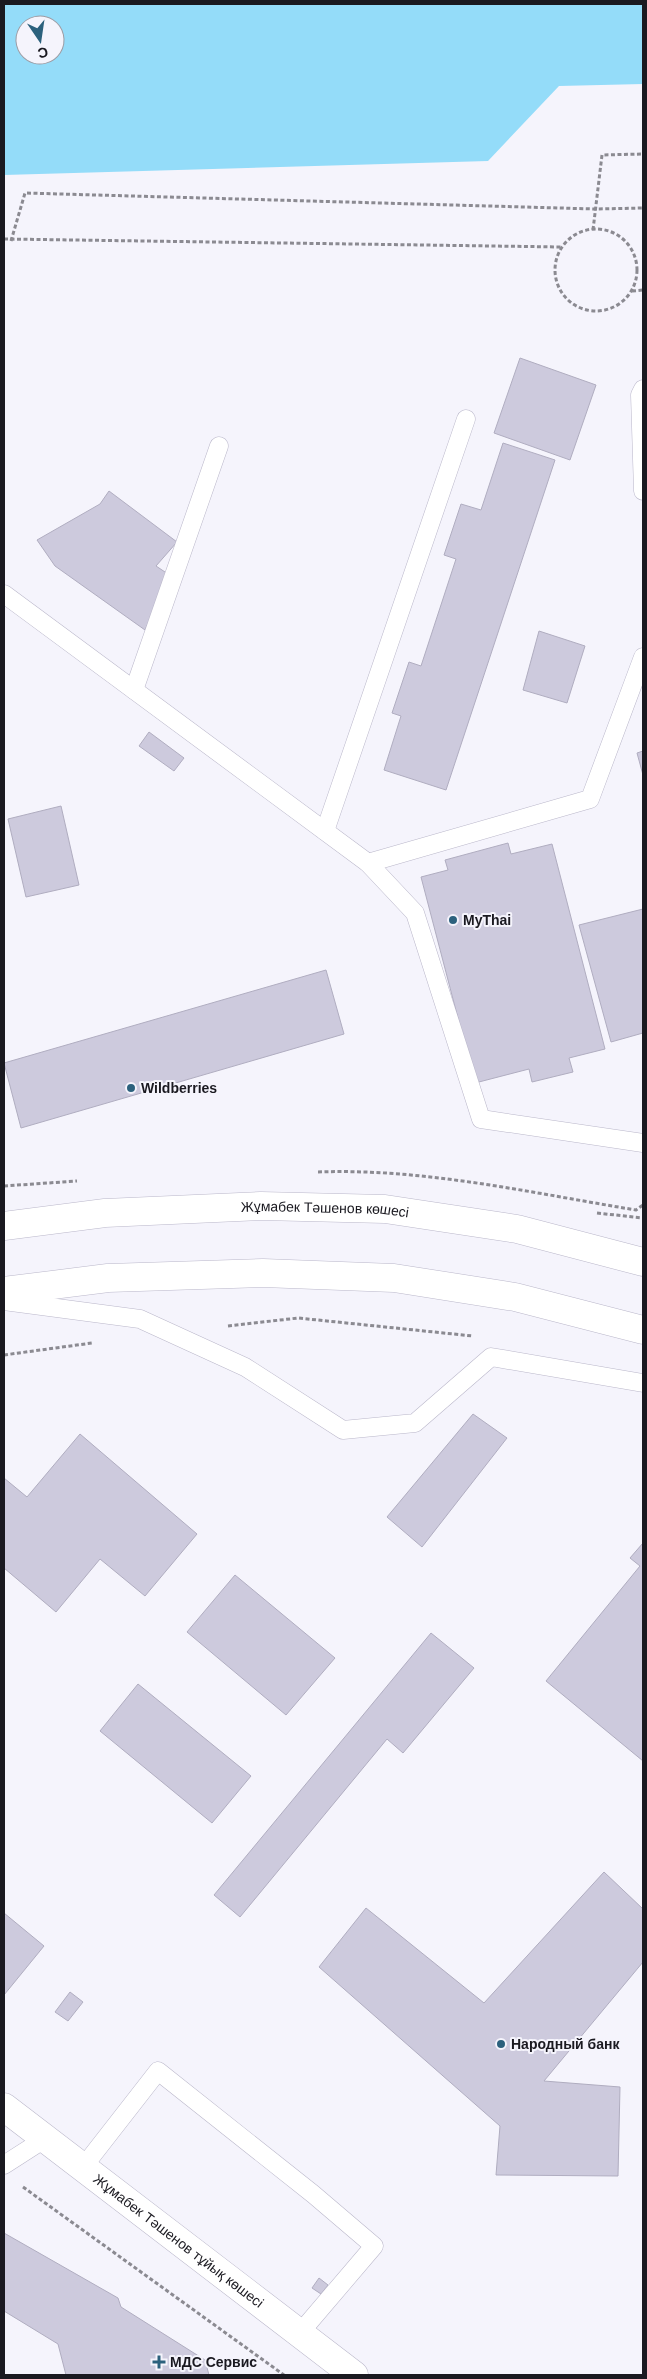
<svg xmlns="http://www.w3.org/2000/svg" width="647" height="2379" font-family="Helvetica,sans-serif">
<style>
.water{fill:#94dcf9;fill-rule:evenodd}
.building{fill:#cdcadd;stroke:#b0adc0}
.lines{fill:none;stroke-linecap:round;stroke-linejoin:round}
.lane-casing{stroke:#bab7ca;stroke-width:19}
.secondary-casing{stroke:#bab7ca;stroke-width:29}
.primary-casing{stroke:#bab7ca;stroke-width:29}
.path{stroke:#8b8a91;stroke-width:3;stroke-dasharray:4 2.5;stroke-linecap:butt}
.lane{stroke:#fff;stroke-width:18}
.secondary{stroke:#fff;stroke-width:28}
.primary{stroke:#fff;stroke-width:28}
.poi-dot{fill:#2c617d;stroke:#f5f4fc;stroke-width:2}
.labels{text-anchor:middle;stroke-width:4;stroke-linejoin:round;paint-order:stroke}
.poi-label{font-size:14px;font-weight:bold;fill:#1a1920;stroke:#f5f4fc;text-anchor:start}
.street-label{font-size:14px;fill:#1a1920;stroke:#f5f4fc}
</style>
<rect width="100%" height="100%" fill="#f5f4fc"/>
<path class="water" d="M4,4H643V84L559,86L488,161L4,175ZM25,25H55V55H25Z"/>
<g class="building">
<polygon points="520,358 596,385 570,460 494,433"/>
<polygon points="503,443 555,460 446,790 384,770 401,716 392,713 409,662 421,666 456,559 444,555 461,504 481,510"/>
<polygon points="109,491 177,542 156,566 171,576 145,630 55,566 37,540 100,504"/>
<polygon points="539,631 585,646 567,703 523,690"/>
<polygon points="149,732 184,758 174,771 139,746"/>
<polygon points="643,751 643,775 637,753"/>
<polygon points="61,806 79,885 26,897 8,819"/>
<polygon points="508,843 511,854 552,844 605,1049 569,1058 573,1072 532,1082 529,1069 475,1083 421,877 448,870 445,860"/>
<polygon points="643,909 643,1033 611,1042 579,925"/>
<polygon points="326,970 344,1034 21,1128 4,1063"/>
<polygon points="473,1414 507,1438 422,1547 387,1517"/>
<polygon points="80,1434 197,1534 145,1596 100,1559 56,1612 4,1568 4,1478 27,1497"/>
<polygon points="643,1543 643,1761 546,1681 640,1566 630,1558"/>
<polygon points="235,1575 335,1658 286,1715 187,1632"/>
<polygon points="431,1633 474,1668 403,1753 387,1739 240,1917 214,1895"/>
<polygon points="138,1684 251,1776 212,1823 100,1731"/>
<polygon points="604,1872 643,1909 643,1962 544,2081 620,2087 618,2176 496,2175 500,2126 319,1967 366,1908 484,2003"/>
<polygon points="4,1913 44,1946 4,1995"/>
<polygon points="70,1992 83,2002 68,2021 55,2012"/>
<polygon points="4,2233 118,2298 121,2307 205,2360 209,2375 66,2375 58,2344 4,2311"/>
<polygon points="319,2278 328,2285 321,2294 312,2288"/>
</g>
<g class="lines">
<g class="lane-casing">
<g id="lane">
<polyline points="643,389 640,395 643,491"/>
<polyline points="4,594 368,863 415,913 481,1119 643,1143"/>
<polyline points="134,690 219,446"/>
<polyline points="325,831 466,419"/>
<polyline points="368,863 590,799 643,657"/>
<polyline points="4,1301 140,1319 245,1367 343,1430 415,1423 491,1357 643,1383"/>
<polyline points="4,2165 46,2138"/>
<polyline points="84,2166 158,2071 313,2194 374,2246 299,2334"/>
</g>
</g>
<g class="secondary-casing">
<g id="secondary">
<path id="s1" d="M4,2107L354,2375"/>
</g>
</g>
<g class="primary-casing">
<g id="primary">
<path id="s2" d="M4,1226L105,1213L261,1206L385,1209L517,1229L643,1262"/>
<polyline points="4,1291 108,1278 263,1273 394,1278 515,1297 643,1330"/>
</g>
</g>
<g class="path">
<circle cx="596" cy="270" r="41"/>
<polyline points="593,230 602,155 643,154"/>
<polyline points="4,239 562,247"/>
<polyline points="11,241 25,193 595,209 643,208"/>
<polyline points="632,291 643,290"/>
<path d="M318,1172C423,1168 532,1193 636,1210L643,1205"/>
<polyline points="4,1186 77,1181"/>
<polyline points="597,1213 643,1218"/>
<polyline points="228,1326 298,1318 473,1336"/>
<polyline points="4,1355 92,1343"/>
<polyline points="23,2187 284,2375"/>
</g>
<use href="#lane" class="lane"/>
<use href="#secondary" class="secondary"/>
<use href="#primary" class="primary"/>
</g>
<g class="poi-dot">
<circle cx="453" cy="920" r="5"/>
<circle cx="131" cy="1088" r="5"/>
<circle cx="501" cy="2044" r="5"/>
<path d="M156.5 2354.5h5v5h5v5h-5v5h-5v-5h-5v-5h5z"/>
</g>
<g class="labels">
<g class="poi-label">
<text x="463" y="925">MyThai</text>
<text x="141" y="1093">Wildberries</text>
<text x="511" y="2049">Народный банк</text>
<text x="170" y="2367">МДС Сервис</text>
</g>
<g class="street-label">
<text dy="5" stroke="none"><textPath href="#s2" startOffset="322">Жұмабек Тәшенов көшесі</textPath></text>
<text dy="5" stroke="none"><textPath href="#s1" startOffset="220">Жұмабек Тәшенов тұйық көшесі</textPath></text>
</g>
</g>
<rect width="647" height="2379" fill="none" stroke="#1a1920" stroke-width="10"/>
<g transform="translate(40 40) rotate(167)"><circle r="24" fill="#f5f4fc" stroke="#9d9ca4"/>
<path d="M0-4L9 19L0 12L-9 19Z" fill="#2c617d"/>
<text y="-8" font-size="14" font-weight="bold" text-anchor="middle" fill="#1a1920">С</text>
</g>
</svg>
